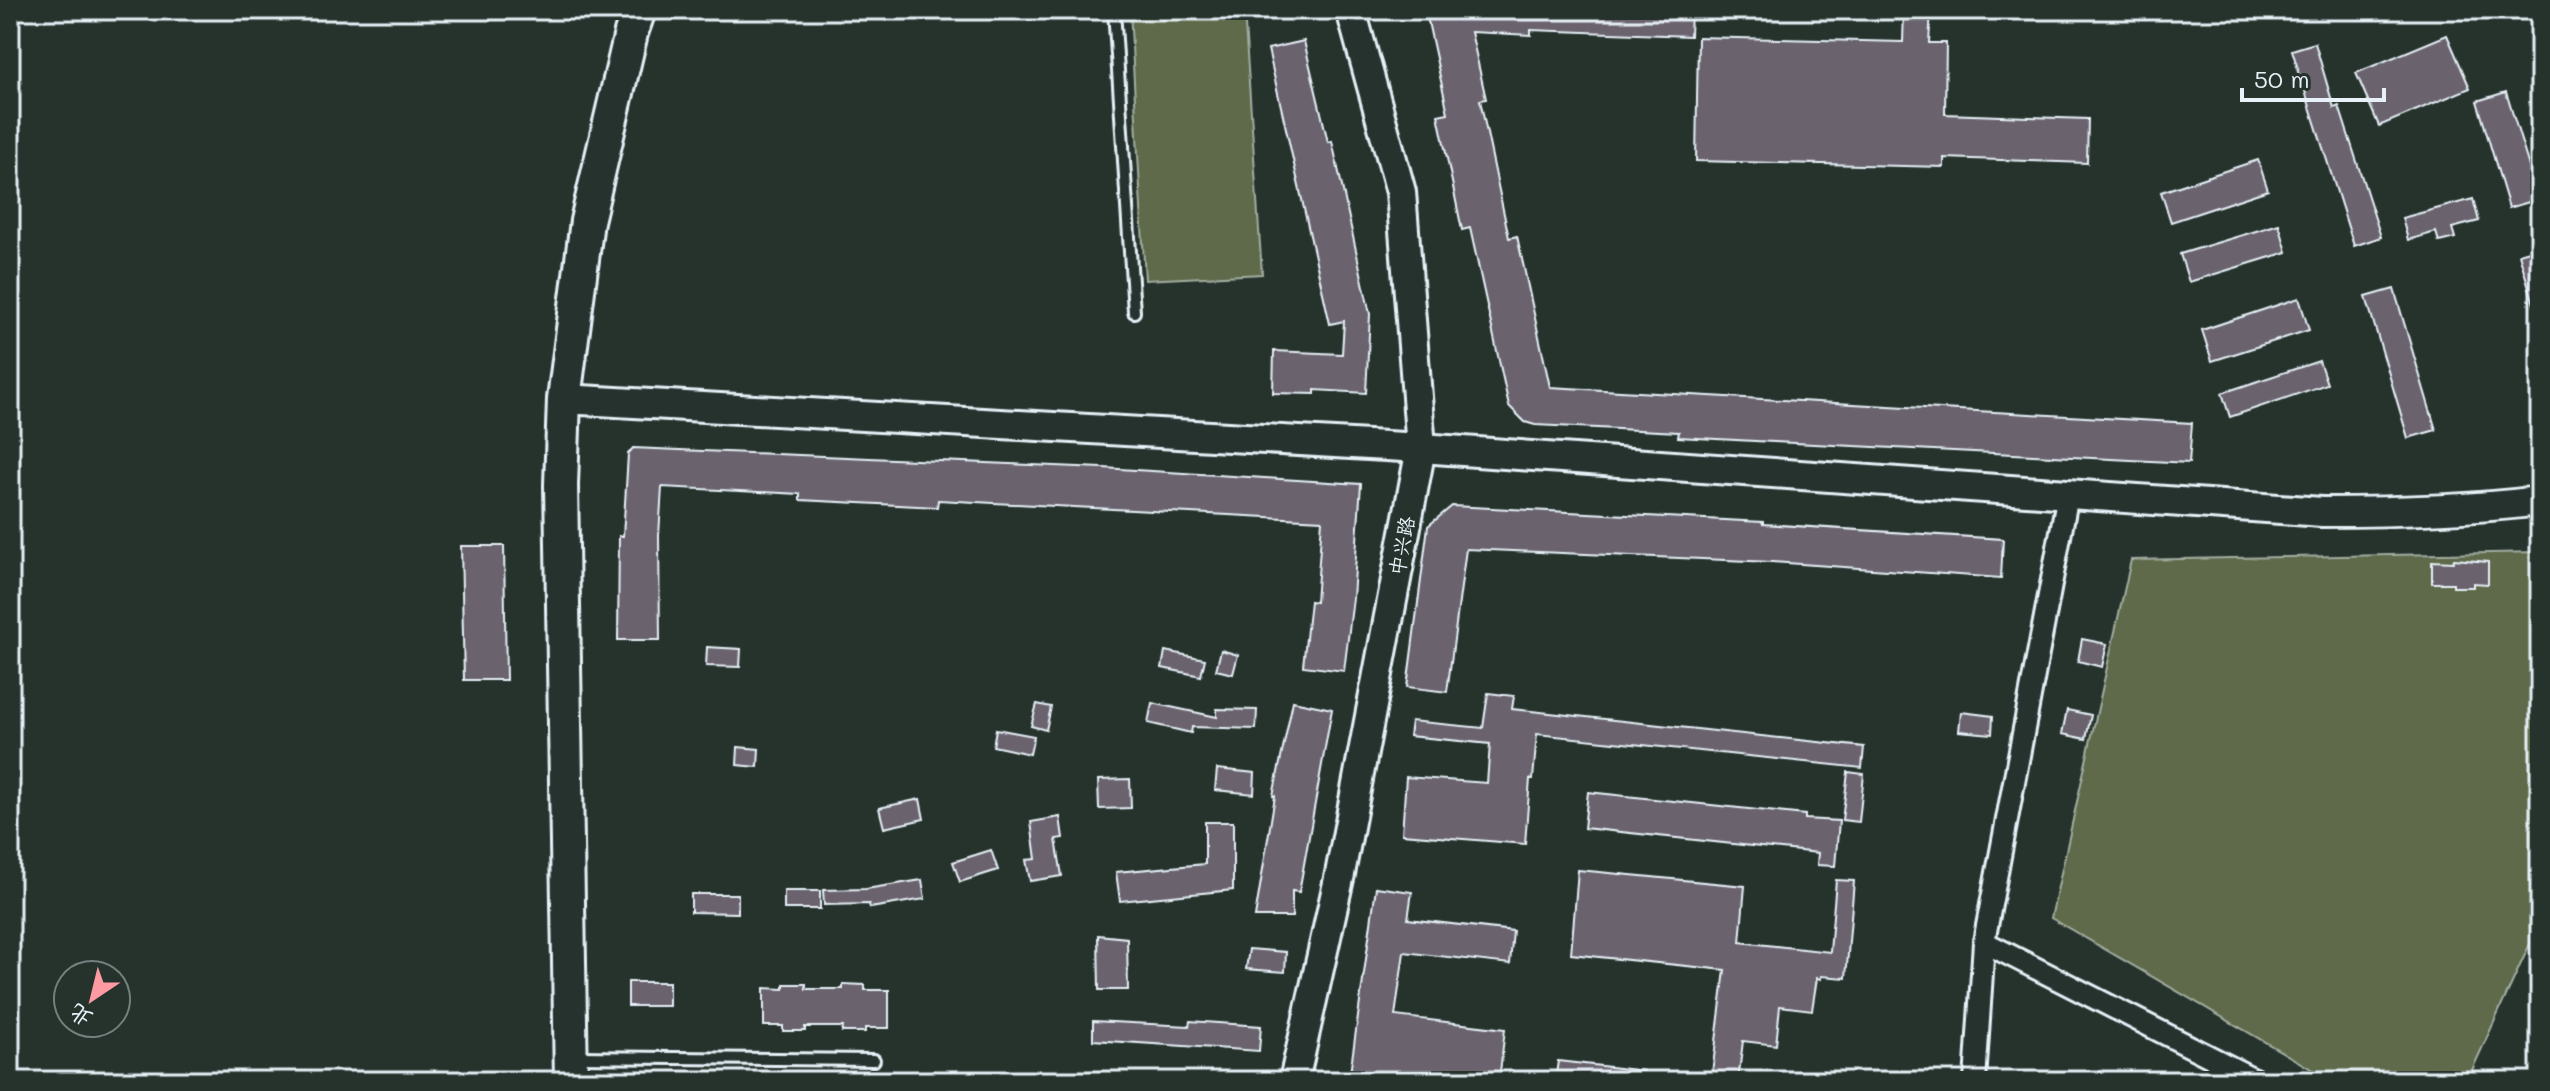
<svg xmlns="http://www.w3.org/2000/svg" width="2550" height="1091" font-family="Mali,'LXGW WenKai TC',sans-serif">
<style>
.green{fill:#5e6a4b;stroke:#a3aea2;stroke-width:2}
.building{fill:#6a646e;stroke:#e8f1f8;stroke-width:2}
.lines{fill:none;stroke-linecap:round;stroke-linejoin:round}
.lane-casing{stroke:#e8f1f8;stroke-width:16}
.street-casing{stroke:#e8f1f8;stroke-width:26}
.secondary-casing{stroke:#e8f1f8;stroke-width:34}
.primary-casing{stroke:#e8f1f8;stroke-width:38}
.lane{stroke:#26332d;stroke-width:10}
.street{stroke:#26332d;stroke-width:20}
.secondary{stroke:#26332d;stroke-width:28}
.primary{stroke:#26332d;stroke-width:32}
.labels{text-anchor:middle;stroke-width:8;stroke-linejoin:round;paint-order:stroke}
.street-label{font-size:20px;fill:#e8f1f8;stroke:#26332d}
</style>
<rect width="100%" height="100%" fill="#26332d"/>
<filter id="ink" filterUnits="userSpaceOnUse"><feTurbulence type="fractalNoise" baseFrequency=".0125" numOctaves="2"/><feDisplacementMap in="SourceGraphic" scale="16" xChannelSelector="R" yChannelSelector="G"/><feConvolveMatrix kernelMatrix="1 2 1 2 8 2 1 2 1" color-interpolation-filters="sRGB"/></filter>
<g filter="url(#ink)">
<g class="green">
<polygon points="1130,10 1244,10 1262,274 1145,280"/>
<polygon points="2540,552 2540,922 2467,1081 2332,1081 2051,918 2131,560"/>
</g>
<g class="building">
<polygon points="1430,10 1691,10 1690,36 1531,30 1531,35 1471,32 1486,99 1480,100 1509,238 1517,236 1550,387 2192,423 2189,463 1678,437 1679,432 1535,425 1525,422 1509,406 1470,228 1462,230 1438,115 1448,113 1427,17"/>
<polygon points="1904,10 1931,10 1929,43 1946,43 1945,114 2088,119 2087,163 1944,158 1944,167 1696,161 1698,37 1903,42"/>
<polygon points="2447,35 2470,88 2379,126 2356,73"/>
<polygon points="1304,41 1328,142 1332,141 1370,314 1366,393 1315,390 1315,394 1273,393 1274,351 1342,354 1344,321 1330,324 1268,49"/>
<polygon points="2315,43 2334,108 2339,106 2381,237 2354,246 2292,50"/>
<polygon points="2506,92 2539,199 2509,208 2477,101"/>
<polygon points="2258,160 2268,190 2171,222 2161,192"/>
<polygon points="2473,199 2479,221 2452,228 2455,238 2439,242 2436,232 2408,240 2402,218"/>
<polygon points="2279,224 2287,252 2189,282 2180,254"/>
<polygon points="2540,248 2540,311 2536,311 2519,254"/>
<polygon points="2394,289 2436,430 2408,438 2366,297"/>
<polygon points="2299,298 2309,330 2212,361 2202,330"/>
<polygon points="2319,361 2327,384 2230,417 2222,393"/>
<polygon points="633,448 1103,468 1361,484 1353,598 1344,671 1303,666 1310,601 1316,602 1322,520 938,500 937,507 800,500 800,494 662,487 659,536 660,640 618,640 619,536 623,536 628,454"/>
<polygon points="1452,506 1763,522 1763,524 2003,539 2001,578 1772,562 1466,549 1447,692 1407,687 1428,526"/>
<polygon points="461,546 504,546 506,680 464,680"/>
<polygon points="2454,559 2488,562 2488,584 2473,583 2473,587 2453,587 2453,583 2432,583 2432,561 2453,562"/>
<polygon points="2082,639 2107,644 2102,667 2078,661"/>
<polygon points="707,647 741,649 740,667 706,666"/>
<polygon points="1221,650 1238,655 1233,674 1216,670"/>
<polygon points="1165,651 1205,659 1201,676 1162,668"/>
<polygon points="1488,693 1514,696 1512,709 1864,747 1862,768 1537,734 1533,779 1530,779 1525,844 1402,834 1406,777 1487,783 1490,744 1409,736 1411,721 1483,728"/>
<polygon points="1293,701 1332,709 1299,892 1292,891 1292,917 1255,917 1275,796 1273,796"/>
<polygon points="1152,703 1217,717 1217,709 1257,710 1256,729 1192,727 1191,733 1148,723"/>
<polygon points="1037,704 1051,707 1046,730 1031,726"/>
<polygon points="2067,710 2091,715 2086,739 2062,734"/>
<polygon points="1961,712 1993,716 1992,734 1959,731"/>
<polygon points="996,729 1034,736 1030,754 993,746"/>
<polygon points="738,747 759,749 758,767 737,765"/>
<polygon points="1217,769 1255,773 1254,794 1215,790"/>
<polygon points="1848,772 1864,774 1859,822 1842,820"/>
<polygon points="1130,779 1131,808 1099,809 1098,780"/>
<polygon points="1588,792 1805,815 1805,819 1839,821 1835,866 1817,865 1818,853 1584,828"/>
<polygon points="920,799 924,819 884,828 879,808"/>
<polygon points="1060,817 1063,838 1056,839 1062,876 1030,881 1026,860 1036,859 1031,822"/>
<polygon points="1205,822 1233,822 1233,890 1120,901 1116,872 1205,864"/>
<polygon points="991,850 998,870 960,882 953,862"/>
<polygon points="1578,870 1745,886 1740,942 1830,952 1836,880 1854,881 1846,978 1821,976 1821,979 1817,978 1812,1010 1780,1006 1776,1045 1743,1041 1738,1081 1711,1081 1725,970 1571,954"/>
<polygon points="922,880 925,899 870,908 869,904 824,905 823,890 866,889"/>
<polygon points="1376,887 1412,892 1408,919 1513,931 1510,964 1404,952 1395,1016 1505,1029 1499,1081 1349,1081"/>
<rect x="784" y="891" width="36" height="18"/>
<polygon points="691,894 738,894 738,913 691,912"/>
<polygon points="1098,935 1127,938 1128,990 1099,990"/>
<polygon points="1249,949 1286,952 1285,972 1246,969"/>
<rect x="628" y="982" width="41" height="24"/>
<polygon points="784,984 806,984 806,989 843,989 843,984 865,985 865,990 889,990 889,1028 865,1028 865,1032 842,1032 843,1027 805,1027 805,1031 783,1031 783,1026 764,1026 764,988 784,989"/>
<polygon points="1093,1021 1189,1026 1190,1021 1261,1026 1259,1051 1093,1040"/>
<polygon points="1558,1061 1644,1071 1643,1081 1555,1081"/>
</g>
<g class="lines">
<g class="lane-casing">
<g id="lane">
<polyline points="1114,10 1134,312"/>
<polyline points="576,1057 874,1060"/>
</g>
</g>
<g class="street-casing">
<g id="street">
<polyline points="1984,942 2258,1081"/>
<polyline points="1975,1081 1984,942 2068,494"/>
</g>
</g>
<g class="secondary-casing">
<g id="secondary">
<path d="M564,399L1421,448L2322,512C2395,512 2467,510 2540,501"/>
<polyline points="1294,1081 1340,874 1421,448 1401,192 1351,10"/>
</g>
</g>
<g class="primary-casing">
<polyline id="primary" points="571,1081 561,485 564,399 587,221 631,33 639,10"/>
</g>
<use href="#lane" class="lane"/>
<use href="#street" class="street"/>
<use href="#secondary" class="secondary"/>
<use href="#primary" class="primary"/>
</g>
</g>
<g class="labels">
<g class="street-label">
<text transform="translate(1402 546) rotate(-79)" y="7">中兴路</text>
</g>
</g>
<rect width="2550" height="1091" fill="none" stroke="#26332d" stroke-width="40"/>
<rect x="20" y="20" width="2510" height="1051" fill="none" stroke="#e8f1f8" stroke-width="3" filter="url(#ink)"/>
<g transform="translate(92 999) rotate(215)"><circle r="38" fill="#26332d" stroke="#747f7e" stroke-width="2"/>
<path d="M0-6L14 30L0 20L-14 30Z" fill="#ff9aa2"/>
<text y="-12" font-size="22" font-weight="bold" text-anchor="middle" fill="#e8f1f8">北</text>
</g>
<path d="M2242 88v12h142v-12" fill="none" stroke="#e8f1f8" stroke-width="4"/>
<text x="2254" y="88" font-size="24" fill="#e8f1f8" stroke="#26332d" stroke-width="6" paint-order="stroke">50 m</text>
</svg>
